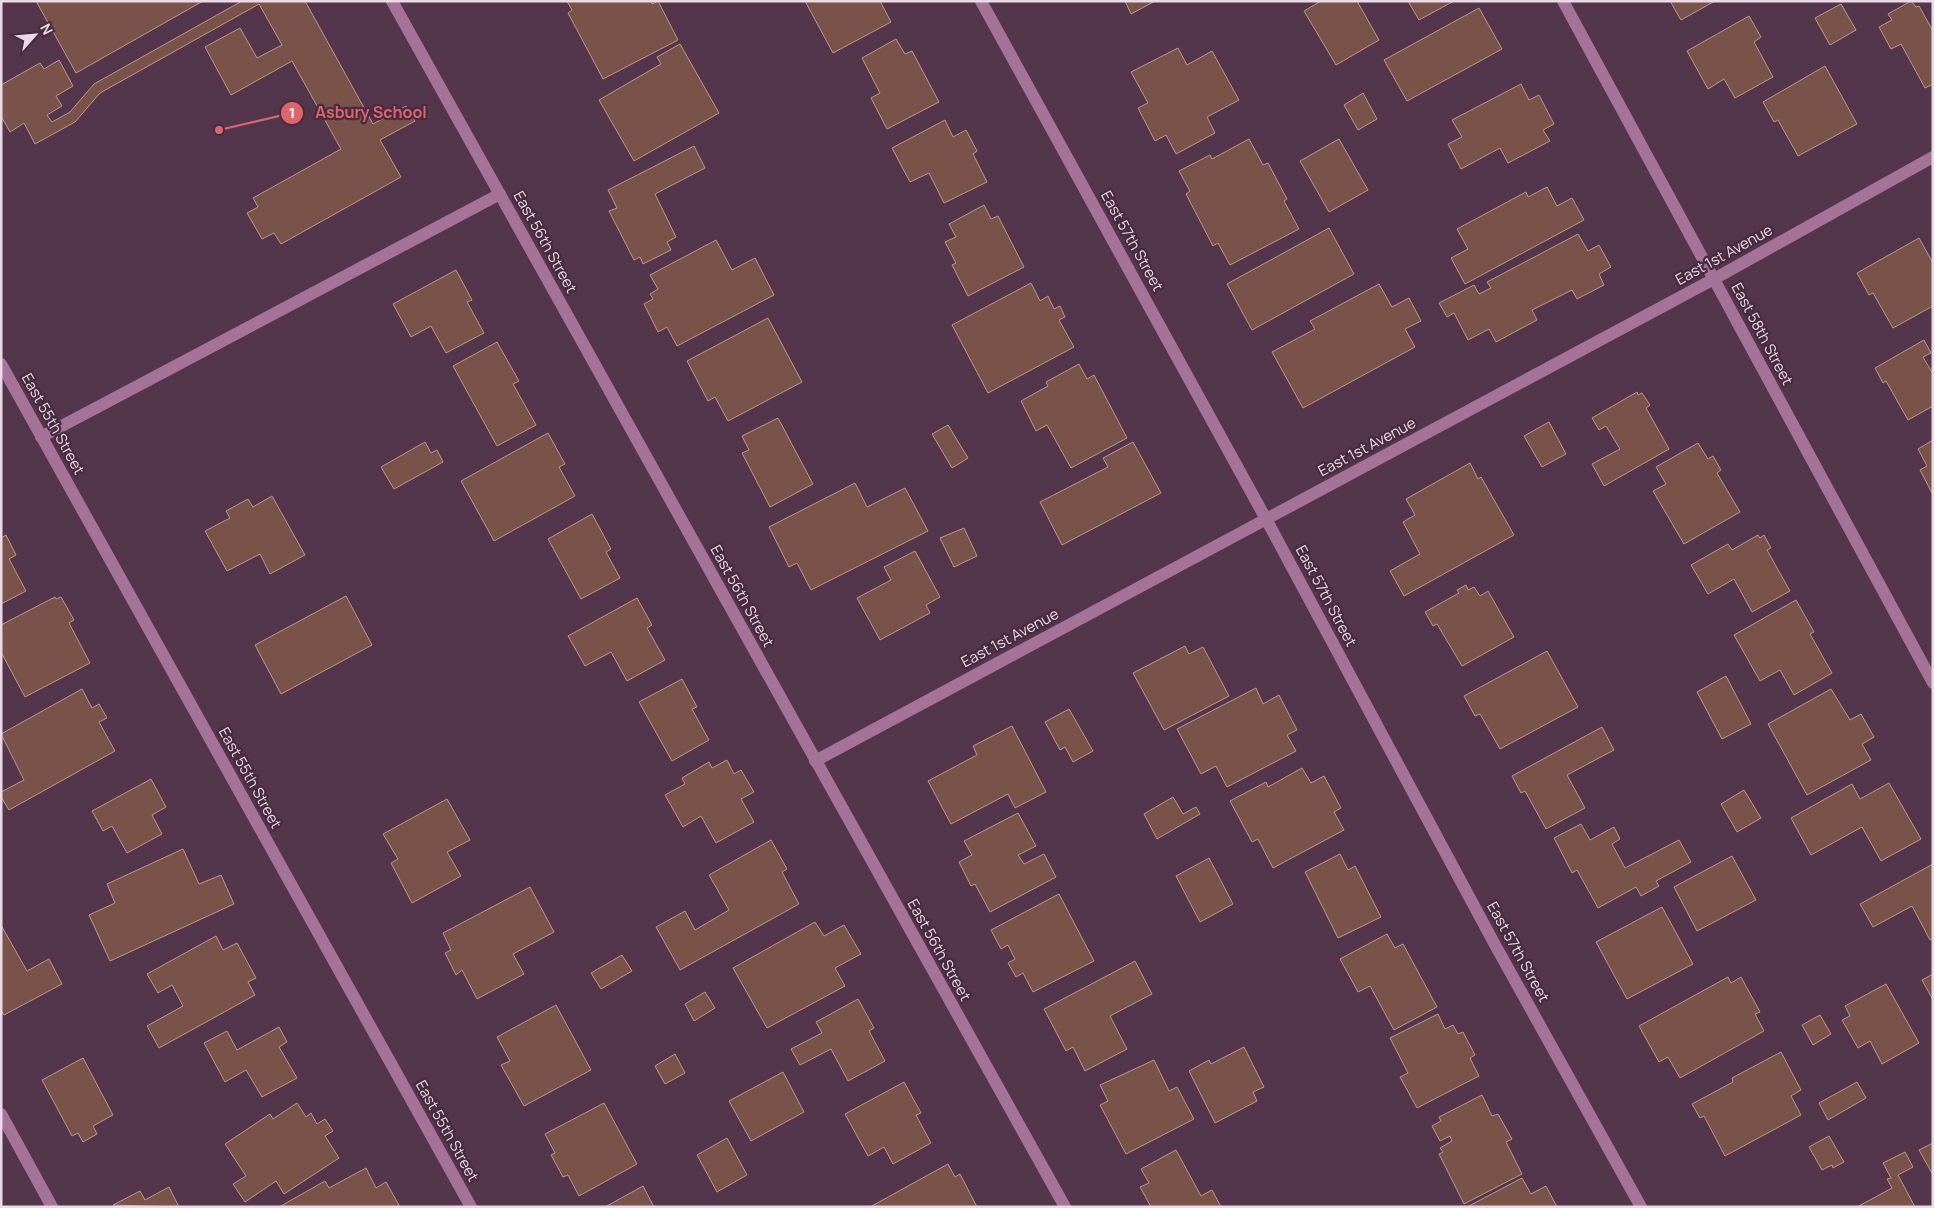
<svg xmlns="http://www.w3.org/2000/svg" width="1934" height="1208" font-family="Manrope,sans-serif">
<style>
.building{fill:#795349;stroke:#c1978b}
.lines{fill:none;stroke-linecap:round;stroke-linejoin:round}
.minor{stroke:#a47397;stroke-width:12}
.labels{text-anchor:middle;stroke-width:4.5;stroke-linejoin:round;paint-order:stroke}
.street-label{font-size:15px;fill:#ecd9e7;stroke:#482b41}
.leader{fill:none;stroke:#de666b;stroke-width:2}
.callout-dot{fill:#de666b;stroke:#482b41;stroke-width:2}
.mark-label{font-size:15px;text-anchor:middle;font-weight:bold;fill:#fff}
.callout-label{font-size:16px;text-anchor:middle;font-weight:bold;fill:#de666b;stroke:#482b41;stroke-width:4.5;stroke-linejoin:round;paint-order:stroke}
</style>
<rect width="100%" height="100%" fill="#53364c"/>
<g class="building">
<polygon points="36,1 203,1 76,73"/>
<polygon points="242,1 305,1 373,124 406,106 415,121 380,140 401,177 281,244 274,233 262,239 247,213 258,207 253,198 341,149 292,61 231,95 205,47 240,28 257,58 282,45 259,4 100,93 75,122 35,144 24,123 10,132 1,116 1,85 40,63 44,69 59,60 73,86 56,96 62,106 47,115 52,122 70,112 94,84"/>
<polygon points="567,1 651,1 652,4 658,1 678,40 603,79 568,13 572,10"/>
<polygon points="805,1 880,1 891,22 833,53"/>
<polygon points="1125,1 1155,1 1131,14"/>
<polygon points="1321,1 1357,1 1379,40 1336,65 1304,11"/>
<polygon points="1408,1 1454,1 1419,20"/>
<polygon points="1670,1 1715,1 1681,20"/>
<polygon points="1911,1 1916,7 1919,6 1933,31 1933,84 1925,88 1901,44 1891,49 1879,27 1892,20 1888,14"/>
<polygon points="1841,4 1856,30 1830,45 1815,18"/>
<polygon points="1479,8 1502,49 1407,101 1384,60"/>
<polygon points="1749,16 1761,37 1754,42 1773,77 1735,98 1724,79 1708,89 1687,51"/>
<polygon points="896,39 905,54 912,51 939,102 887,129 871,98 880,93 862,58"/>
<polygon points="680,44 719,113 634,161 599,100 661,64 657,57"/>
<polygon points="1178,48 1187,65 1212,51 1239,100 1207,117 1215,133 1176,154 1166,135 1155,141 1138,108 1148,103 1131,72"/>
<polygon points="1825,66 1857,124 1798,156 1778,120 1774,122 1763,102"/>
<polygon points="1521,84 1529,100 1539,95 1554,124 1543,130 1550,141 1508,163 1500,148 1461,169 1448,144 1462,137 1452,120"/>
<polygon points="1363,93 1377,119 1358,130 1344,105"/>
<polygon points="945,120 953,137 966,130 977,151 973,154 987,182 944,203 929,173 910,182 892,148"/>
<polygon points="1249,139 1263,165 1268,163 1287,199 1284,201 1299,229 1230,265 1218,243 1213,246 1186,194 1190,191 1179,171 1210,155 1212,159"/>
<polygon points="1339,139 1368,190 1329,212 1300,161"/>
<polygon points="694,146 705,168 655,194 676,237 667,242 671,250 643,264 640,257 634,260 609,211 617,208 608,190"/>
<polygon points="1547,187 1557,206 1572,198 1584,220 1465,284 1451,258 1468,249 1457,229 1526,192 1528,197"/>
<polygon points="984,205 991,219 998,216 1024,267 968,296 952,265 956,263 945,242 956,237 949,224"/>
<polygon points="1329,228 1354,274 1252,330 1227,284"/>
<polygon points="1578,234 1588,251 1599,245 1611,267 1599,274 1604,285 1577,299 1572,290 1532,310 1537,320 1496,342 1489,329 1468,340 1454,313 1447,317 1439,303 1474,285 1479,294 1491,288 1487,282"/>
<polygon points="1919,238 1933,263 1933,306 1893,328 1873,293 1869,295 1857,273"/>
<polygon points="716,240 732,270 755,258 774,295 677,346 667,327 658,332 644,304 653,299 650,294 658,289 650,275"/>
<polygon points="456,270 472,300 467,302 484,333 446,353 431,326 411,337 393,304"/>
<polygon points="1031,283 1040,301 1048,296 1054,309 1060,306 1065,317 1059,320 1074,347 988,393 952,325"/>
<polygon points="1379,284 1392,307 1409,298 1421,321 1405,329 1415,347 1303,408 1272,352 1315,329 1310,321"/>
<polygon points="768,318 802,382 728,421 715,397 708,401 687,361"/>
<polygon points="1924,340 1931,353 1923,357 1933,374 1933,406 1908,420 1886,381 1883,383 1875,368"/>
<polygon points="497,342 519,381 513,384 536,425 497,446 453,366"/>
<polygon points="1079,364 1087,379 1094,375 1127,438 1071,468 1047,425 1036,431 1021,401 1048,386 1046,382"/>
<polygon points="1637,392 1638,395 1642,393 1650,405 1646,408 1669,449 1604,486 1592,464 1620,449 1606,426 1599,430 1592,418"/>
<polygon points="778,418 813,484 770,507 742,453 749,450 742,436"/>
<polygon points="1549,422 1566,454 1542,467 1524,436"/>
<polygon points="948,425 968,458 952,468 932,434"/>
<polygon points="548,433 565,464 559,467 575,496 494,541 461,481"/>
<polygon points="1933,440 1933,493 1932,493 1920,470 1927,466 1918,449"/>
<polygon points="425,442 431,453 437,450 443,462 394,489 381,467"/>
<polygon points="1133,442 1161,493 1062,545 1040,502 1108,467 1103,458"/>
<polygon points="1698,443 1708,459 1713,456 1721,470 1717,473 1740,512 1684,544 1653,491 1666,484 1656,467"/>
<polygon points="1470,463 1478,479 1481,477 1514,535 1404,596 1390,571 1420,554 1403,522 1415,515 1406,499"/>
<polygon points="855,483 867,507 905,488 928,531 811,590 797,563 789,567 769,527"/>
<polygon points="272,496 305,555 270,574 260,554 227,571 205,531 230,518 226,511 248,499 253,507"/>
<polygon points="592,514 611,549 606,552 620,578 581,599 548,539"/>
<polygon points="964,528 977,556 954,567 940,538"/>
<polygon points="6,535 16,555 9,559 26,591 1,604 1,538"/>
<polygon points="1758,535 1760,538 1764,535 1771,548 1767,550 1790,591 1752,612 1734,579 1708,594 1691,565 1728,544 1732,550"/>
<polygon points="915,551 940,597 926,605 930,613 880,640 857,598 891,580 884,567"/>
<polygon points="1466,585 1468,590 1474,587 1480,596 1488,591 1514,637 1462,666 1437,624 1433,626 1425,612 1459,593 1457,590"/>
<polygon points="346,596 372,645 281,694 255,645"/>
<polygon points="55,597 56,599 61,597 74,620 69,623 90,663 25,697 1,652 1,625"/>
<polygon points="637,598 652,625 647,628 665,660 627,681 611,652 585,666 568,636"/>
<polygon points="1796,600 1814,632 1810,634 1832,673 1794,695 1780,670 1760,681 1734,635"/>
<polygon points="1185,646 1189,654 1203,647 1229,696 1164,730 1133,673"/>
<polygon points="1547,651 1578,707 1500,749 1480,714 1475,716 1464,696"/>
<polygon points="1726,676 1751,724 1722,739 1697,692"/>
<polygon points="682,679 697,707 692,709 709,740 672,761 639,702"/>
<polygon points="1256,688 1263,704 1279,695 1297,730 1287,735 1296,751 1227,787 1216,766 1201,774 1177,729"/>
<polygon points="82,689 92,708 99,704 107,718 99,722 115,751 9,810 1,797 1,792 24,780 1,734"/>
<polygon points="1831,689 1850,720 1861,714 1874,737 1862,744 1871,760 1807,795 1768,724"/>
<polygon points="1069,709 1093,751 1073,762 1065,747 1060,750 1045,722"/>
<polygon points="1012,726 1046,792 1015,808 1008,794 951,824 928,781 977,755 973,746"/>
<polygon points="1602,727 1614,750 1567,775 1585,808 1546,829 1525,791 1521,793 1512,776"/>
<polygon points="727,760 734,774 741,770 754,792 741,799 754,822 716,843 701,816 683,827 665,795 685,784 682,778 709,762 712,768"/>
<polygon points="1302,768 1311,783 1324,776 1341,808 1334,812 1344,830 1273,868 1258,839 1252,842 1230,801 1266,782 1268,787"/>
<polygon points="151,779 166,807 152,815 162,834 127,853 112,826 103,831 92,811"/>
<polygon points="1889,783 1921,839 1881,861 1862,827 1811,855 1791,818 1852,784 1860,799"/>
<polygon points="1744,790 1761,818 1737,832 1721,804"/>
<polygon points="1173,797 1183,814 1196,807 1200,814 1157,839 1144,814"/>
<polygon points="447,799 470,840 447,852 461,876 412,903 391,863 398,859 383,834"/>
<polygon points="1018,813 1036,846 1018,855 1024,864 1044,854 1056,877 990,912 975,884 971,886 959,862 972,855 964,841"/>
<polygon points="1581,824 1590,840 1614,827 1620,839 1612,844 1625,868 1679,840 1691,862 1656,881 1659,886 1641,896 1636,887 1598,908 1577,870 1572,873 1554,838"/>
<polygon points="771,840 787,869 782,872 799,904 680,970 656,927 685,911 695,930 729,910 709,875"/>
<polygon points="183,849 199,884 221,875 234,904 110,961 89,915 115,903 107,884"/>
<polygon points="1340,854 1348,870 1355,866 1381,917 1338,938 1305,872"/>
<polygon points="1732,856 1756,900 1697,931 1674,887"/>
<polygon points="1209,858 1233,904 1200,922 1176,876"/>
<polygon points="1933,864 1933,939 1930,940 1912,906 1873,927 1860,904"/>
<polygon points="530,887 554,932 513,954 524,974 477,999 462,970 456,975 445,953 451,950 443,933"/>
<polygon points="1059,894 1094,961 1033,992 1023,973 1016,977 1008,963 1015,959 1008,945 1001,949 991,930"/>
<polygon points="1662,907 1693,964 1627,999 1596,942"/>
<polygon points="815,922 824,936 844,925 861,954 835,968 845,986 767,1028 733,968"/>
<polygon points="1,925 27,971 49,959 62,984 4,1015 1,1011"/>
<polygon points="1387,934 1395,948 1403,944 1437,1007 1394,1030 1370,986 1358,992 1340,959"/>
<polygon points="216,936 223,950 237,943 256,978 248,982 255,995 159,1048 147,1026 183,1006 172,985 158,993 147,974"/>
<polygon points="622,955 632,971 601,989 591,973"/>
<polygon points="1135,961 1152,994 1110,1016 1127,1049 1085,1071 1073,1047 1066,1051 1044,1009"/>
<polygon points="1933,974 1933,1000 1922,980"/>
<polygon points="1728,977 1731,983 1741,977 1760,1012 1755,1014 1764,1031 1680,1078 1668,1057 1659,1062 1639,1026"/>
<polygon points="1886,984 1919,1043 1882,1064 1870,1041 1858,1048 1842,1020 1850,1016 1845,1006"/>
<polygon points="705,992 715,1008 694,1021 685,1004"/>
<polygon points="858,999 874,1028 869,1031 885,1061 848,1081 831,1049 800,1065 791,1049 822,1033 816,1022"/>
<polygon points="556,1005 591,1070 524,1106 501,1065 510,1061 497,1037"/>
<polygon points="1438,1014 1445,1029 1453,1025 1458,1034 1463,1032 1475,1055 1470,1058 1479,1076 1417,1108 1400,1077 1408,1073 1390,1038"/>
<polygon points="1820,1015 1831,1034 1813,1045 1802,1025"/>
<polygon points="279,1027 287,1042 279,1047 297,1078 262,1097 246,1070 225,1082 204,1043 227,1031 237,1050"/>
<polygon points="1244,1047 1264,1087 1253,1092 1257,1101 1215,1123 1189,1071 1209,1060 1211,1064"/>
<polygon points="1781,1052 1801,1090 1791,1096 1801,1115 1725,1156 1704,1116 1700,1118 1692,1104 1733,1082 1732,1078"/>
<polygon points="675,1054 685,1073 665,1084 655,1066"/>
<polygon points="83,1058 113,1115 93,1126 97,1134 83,1142 78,1133 72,1136 42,1080"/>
<polygon points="1154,1060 1169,1091 1177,1087 1194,1119 1126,1154 1100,1105 1108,1101 1100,1085"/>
<polygon points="783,1072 804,1112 751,1141 729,1101"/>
<polygon points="904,1082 921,1113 916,1115 931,1143 893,1164 884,1147 868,1156 845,1114"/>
<polygon points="1857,1082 1866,1098 1828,1120 1819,1103"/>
<polygon points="1482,1095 1492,1116 1498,1114 1512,1139 1506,1142 1522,1174 1464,1204 1439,1154 1443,1152 1440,1148 1452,1141 1450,1136 1440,1141 1432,1126 1441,1121 1439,1117"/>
<polygon points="297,1103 306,1117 311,1113 317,1124 325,1119 333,1131 325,1136 339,1158 284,1194 276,1181 245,1202 233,1184 246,1176 225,1144 270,1114 273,1119"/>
<polygon points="604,1103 637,1164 579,1196 568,1175 563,1177 551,1155 555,1153 545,1134"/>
<polygon points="1829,1136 1844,1162 1833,1168 1832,1165 1822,1170 1809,1147"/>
<polygon points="727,1138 747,1175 717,1192 697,1155"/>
<polygon points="1933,1143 1933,1175 1919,1150"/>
<polygon points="1176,1150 1201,1196 1212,1190 1221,1207 1151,1207 1140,1187 1149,1183 1141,1169"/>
<polygon points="1905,1152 1913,1167 1898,1175 1915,1207 1857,1207 1892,1188 1887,1179 1891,1178 1883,1163"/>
<polygon points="948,1164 955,1177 960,1174 977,1207 870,1207"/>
<polygon points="366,1168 376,1188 386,1182 400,1207 279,1207 325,1181 329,1188"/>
<polygon points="1522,1178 1531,1194 1546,1186 1557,1207 1467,1207"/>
<polygon points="643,1186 654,1207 605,1207"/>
<polygon points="169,1187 179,1207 113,1205 140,1191 145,1200"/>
</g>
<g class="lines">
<g class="minor">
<polyline points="392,1 1065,1207"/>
<polyline points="981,1 1266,519 1494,943 1641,1207"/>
<polyline points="1563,1 1933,683"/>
<polyline points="1,364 471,1207"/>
<polyline points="41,437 500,194"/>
<polyline points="815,761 1714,279 1933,157"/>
<polyline points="1,1114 52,1207"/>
</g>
</g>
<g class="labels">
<g class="street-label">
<text transform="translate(1132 241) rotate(61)" y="5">East 57th Street</text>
<text transform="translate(545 242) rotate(61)" y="5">East 56th Street</text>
<text transform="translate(1724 255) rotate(-29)" y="5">East 1st Avenue</text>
<text transform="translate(1762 334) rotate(62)" y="5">East 58th Street</text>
<text transform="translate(53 424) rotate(61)" y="5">East 55th Street</text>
<text transform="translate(1367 447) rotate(-28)" y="5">East 1st Avenue</text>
<text transform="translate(742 596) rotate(61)" y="5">East 56th Street</text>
<text transform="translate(1326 596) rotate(62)" y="5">East 57th Street</text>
<text transform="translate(1010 638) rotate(-28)" y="5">East 1st Avenue</text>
<text transform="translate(250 778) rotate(61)" y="5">East 55th Street</text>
<text transform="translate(939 950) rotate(61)" y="5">East 56th Street</text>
<text transform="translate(1518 952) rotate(61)" y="5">East 57th Street</text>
<text transform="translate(447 1131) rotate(61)" y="5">East 55th Street</text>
</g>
</g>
<path class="leader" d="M219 130L292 113"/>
<g class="callout-dot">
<circle cx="219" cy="130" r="5"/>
<circle cx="292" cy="113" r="12"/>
</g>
<g class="mark-label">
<text x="292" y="118">1</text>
</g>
<g class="callout-label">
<text x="371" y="118">Asbury School</text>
</g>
<rect width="1934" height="1208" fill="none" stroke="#ecd9e7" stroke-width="5"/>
<g transform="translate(35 35) rotate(63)" stroke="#482b41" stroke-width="4" paint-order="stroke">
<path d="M0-4L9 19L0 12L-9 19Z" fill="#ecd9e7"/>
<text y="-8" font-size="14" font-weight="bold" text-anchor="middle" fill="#ecd9e7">N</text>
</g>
</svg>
